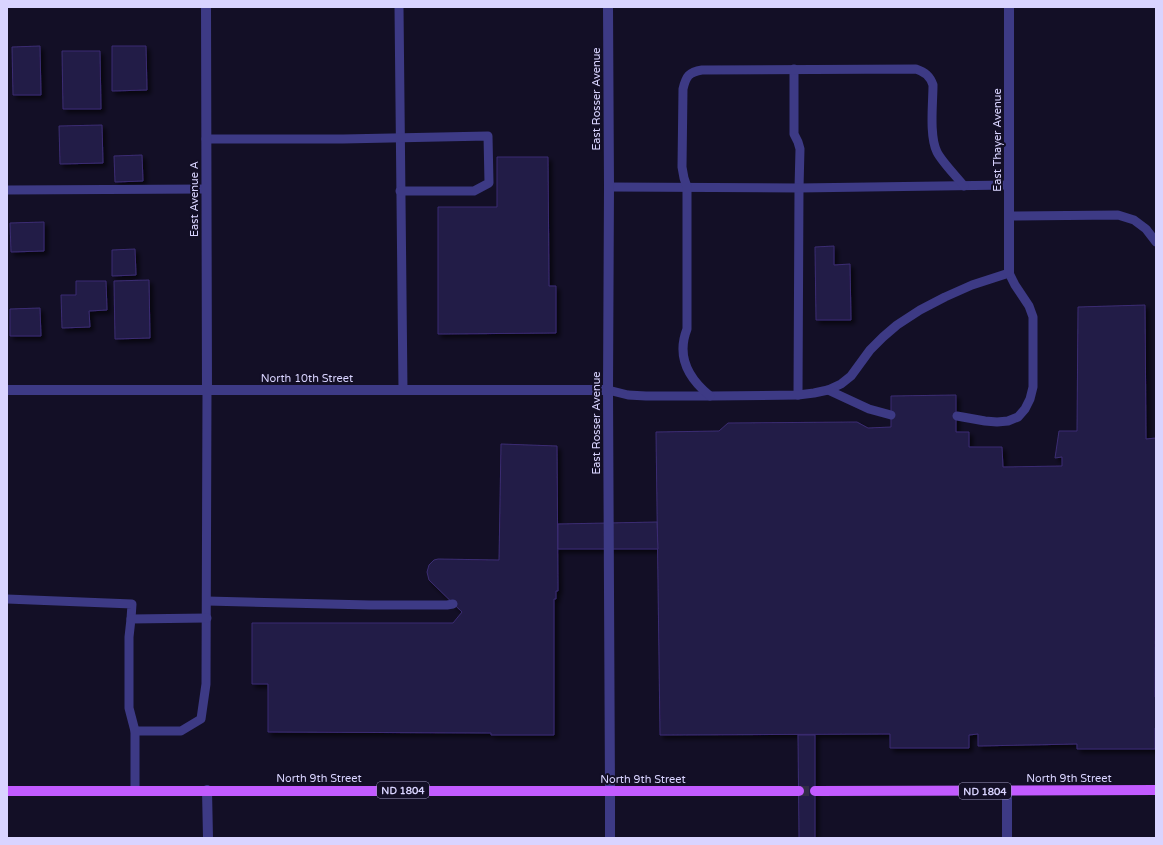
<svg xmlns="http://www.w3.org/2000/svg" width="1163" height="845" font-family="'Varela Round',sans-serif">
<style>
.building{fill:#241b47;stroke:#3b2d73;filter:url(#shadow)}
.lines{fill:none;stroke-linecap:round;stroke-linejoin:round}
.primary-tunnel{stroke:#312d47;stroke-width:10;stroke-dasharray:10 5;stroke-linecap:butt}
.service{stroke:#3d3a85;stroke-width:9}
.minor{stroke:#3d3a85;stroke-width:10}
.tertiary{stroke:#3d3a85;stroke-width:10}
.primary{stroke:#c25bff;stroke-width:10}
.labels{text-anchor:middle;stroke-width:4;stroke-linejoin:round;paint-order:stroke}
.shield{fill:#130f26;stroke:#9e99be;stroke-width:1}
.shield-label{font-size:10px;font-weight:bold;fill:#d9d4ff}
.street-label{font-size:11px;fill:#d9d4ff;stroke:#130f26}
</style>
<defs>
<filter id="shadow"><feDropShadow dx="3.5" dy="3.5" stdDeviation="2" flood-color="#0009"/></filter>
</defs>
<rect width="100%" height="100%" fill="#130f26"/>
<g class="building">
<polygon points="40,46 41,95 13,95 12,47"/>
<polygon points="112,46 146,46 147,90 112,91"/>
<polygon points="62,51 100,51 101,109 63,109"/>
<polygon points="102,125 103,163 60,164 59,126"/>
<polygon points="142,155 143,181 115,182 114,156"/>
<polygon points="497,157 548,157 549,286 556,286 556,333 438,334 438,207 497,207"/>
<polygon points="44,222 44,251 11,252 10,223"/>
<polygon points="834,246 834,265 850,264 851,320 816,320 815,247"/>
<polygon points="135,249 136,275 112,276 112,250"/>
<polygon points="149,280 150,338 115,339 114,281"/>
<polygon points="76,281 106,281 107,310 89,311 90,327 62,328 61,295 76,295"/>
<polygon points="1145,305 1146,439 1156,438 1155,697 1156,697 1156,728 1155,728 1155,749 1077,749 1077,744 978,746 978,734 969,735 969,748 890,748 890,734 660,735 656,432 719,431 728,423 857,422 868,428 891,427 891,396 956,395 956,432 969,432 969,447 1002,447 1003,467 1062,466 1062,457 1055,458 1059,431 1077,431 1078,307"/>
<polygon points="40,308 41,336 10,336 10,309"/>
<polygon points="501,444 557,446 558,591 556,591 556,599 554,599 554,735 491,735 491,733 268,732 268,684 252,684 252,623 453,623 462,612 429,580 427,572 429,565 434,560 438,559 499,560"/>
<polygon points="657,522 658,549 558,549 558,524"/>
<polygon points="798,735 815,735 815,838 799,838"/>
</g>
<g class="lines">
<polyline class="primary-tunnel" points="799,791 815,791"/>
<g class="service">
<polyline points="399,7 403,390"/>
<polyline points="794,69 794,134 798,142 800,149 799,188 798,395"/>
<polyline points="206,139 343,139 488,136 489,183 474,191 400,191"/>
<polyline points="609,187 799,188 1009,185"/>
<polyline points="7,190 206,189"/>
<polyline points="1009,216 1118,215 1134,220 1146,229 1156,242"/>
<polyline points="608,390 628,395 646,396 710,396 798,395 814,393 828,390 841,384 851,376 870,350 883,337 897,325 920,310 945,297 972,285 1009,273 1015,285 1029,306 1033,317 1033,387 1030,399 1025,409 1018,417 1008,421 997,422 985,421 957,416"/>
<polyline points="828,390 869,409 891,415"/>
<path d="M710,396C689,379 676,357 687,329V187L684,178L682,167L683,89C686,76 689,72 702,70L916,69C925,72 930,76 933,85C933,103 929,136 937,152C942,162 957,177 964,186"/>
<polyline points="7,599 132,604 131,619"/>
<polyline points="207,601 370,605 447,605 453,604"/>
<polyline points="135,731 181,731 201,719 206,684 207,390"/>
<polyline points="135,791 135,731 129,708 129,637 131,619 207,618"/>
</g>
<g class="minor">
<polyline points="206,7 207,390"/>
<polyline points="1009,7 1009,273"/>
<polyline points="7,390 608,390"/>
<polyline points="207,790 208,838"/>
<polyline points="1007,838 1007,791"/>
</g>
<polyline class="tertiary" points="608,7 609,187 608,390 610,791 610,838"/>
<g class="primary">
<polyline points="7,791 799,791"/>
<polyline points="815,791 1156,790"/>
</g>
</g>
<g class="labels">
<g class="shield">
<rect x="377" y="782" width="52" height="16" rx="3"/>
<rect x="959" y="783" width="52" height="16" rx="3"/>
</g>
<g class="shield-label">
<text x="403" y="794">ND 1804</text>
<text x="985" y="795">ND 1804</text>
</g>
<g class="street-label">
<text transform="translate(596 99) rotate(-90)" y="4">East Rosser Avenue</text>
<text transform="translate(997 140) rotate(-90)" y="4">East Thayer Avenue</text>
<text transform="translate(194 199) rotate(-90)" y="4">East Avenue A</text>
<text x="307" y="382">North 10th Street</text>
<text transform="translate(596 423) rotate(-90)" y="4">East Rosser Avenue</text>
<text x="319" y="782">North 9th Street</text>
<text x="1069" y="782">North 9th Street</text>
<text x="643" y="783">North 9th Street</text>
</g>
</g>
<rect width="1163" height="845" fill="none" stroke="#d9d4ff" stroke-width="16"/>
</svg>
